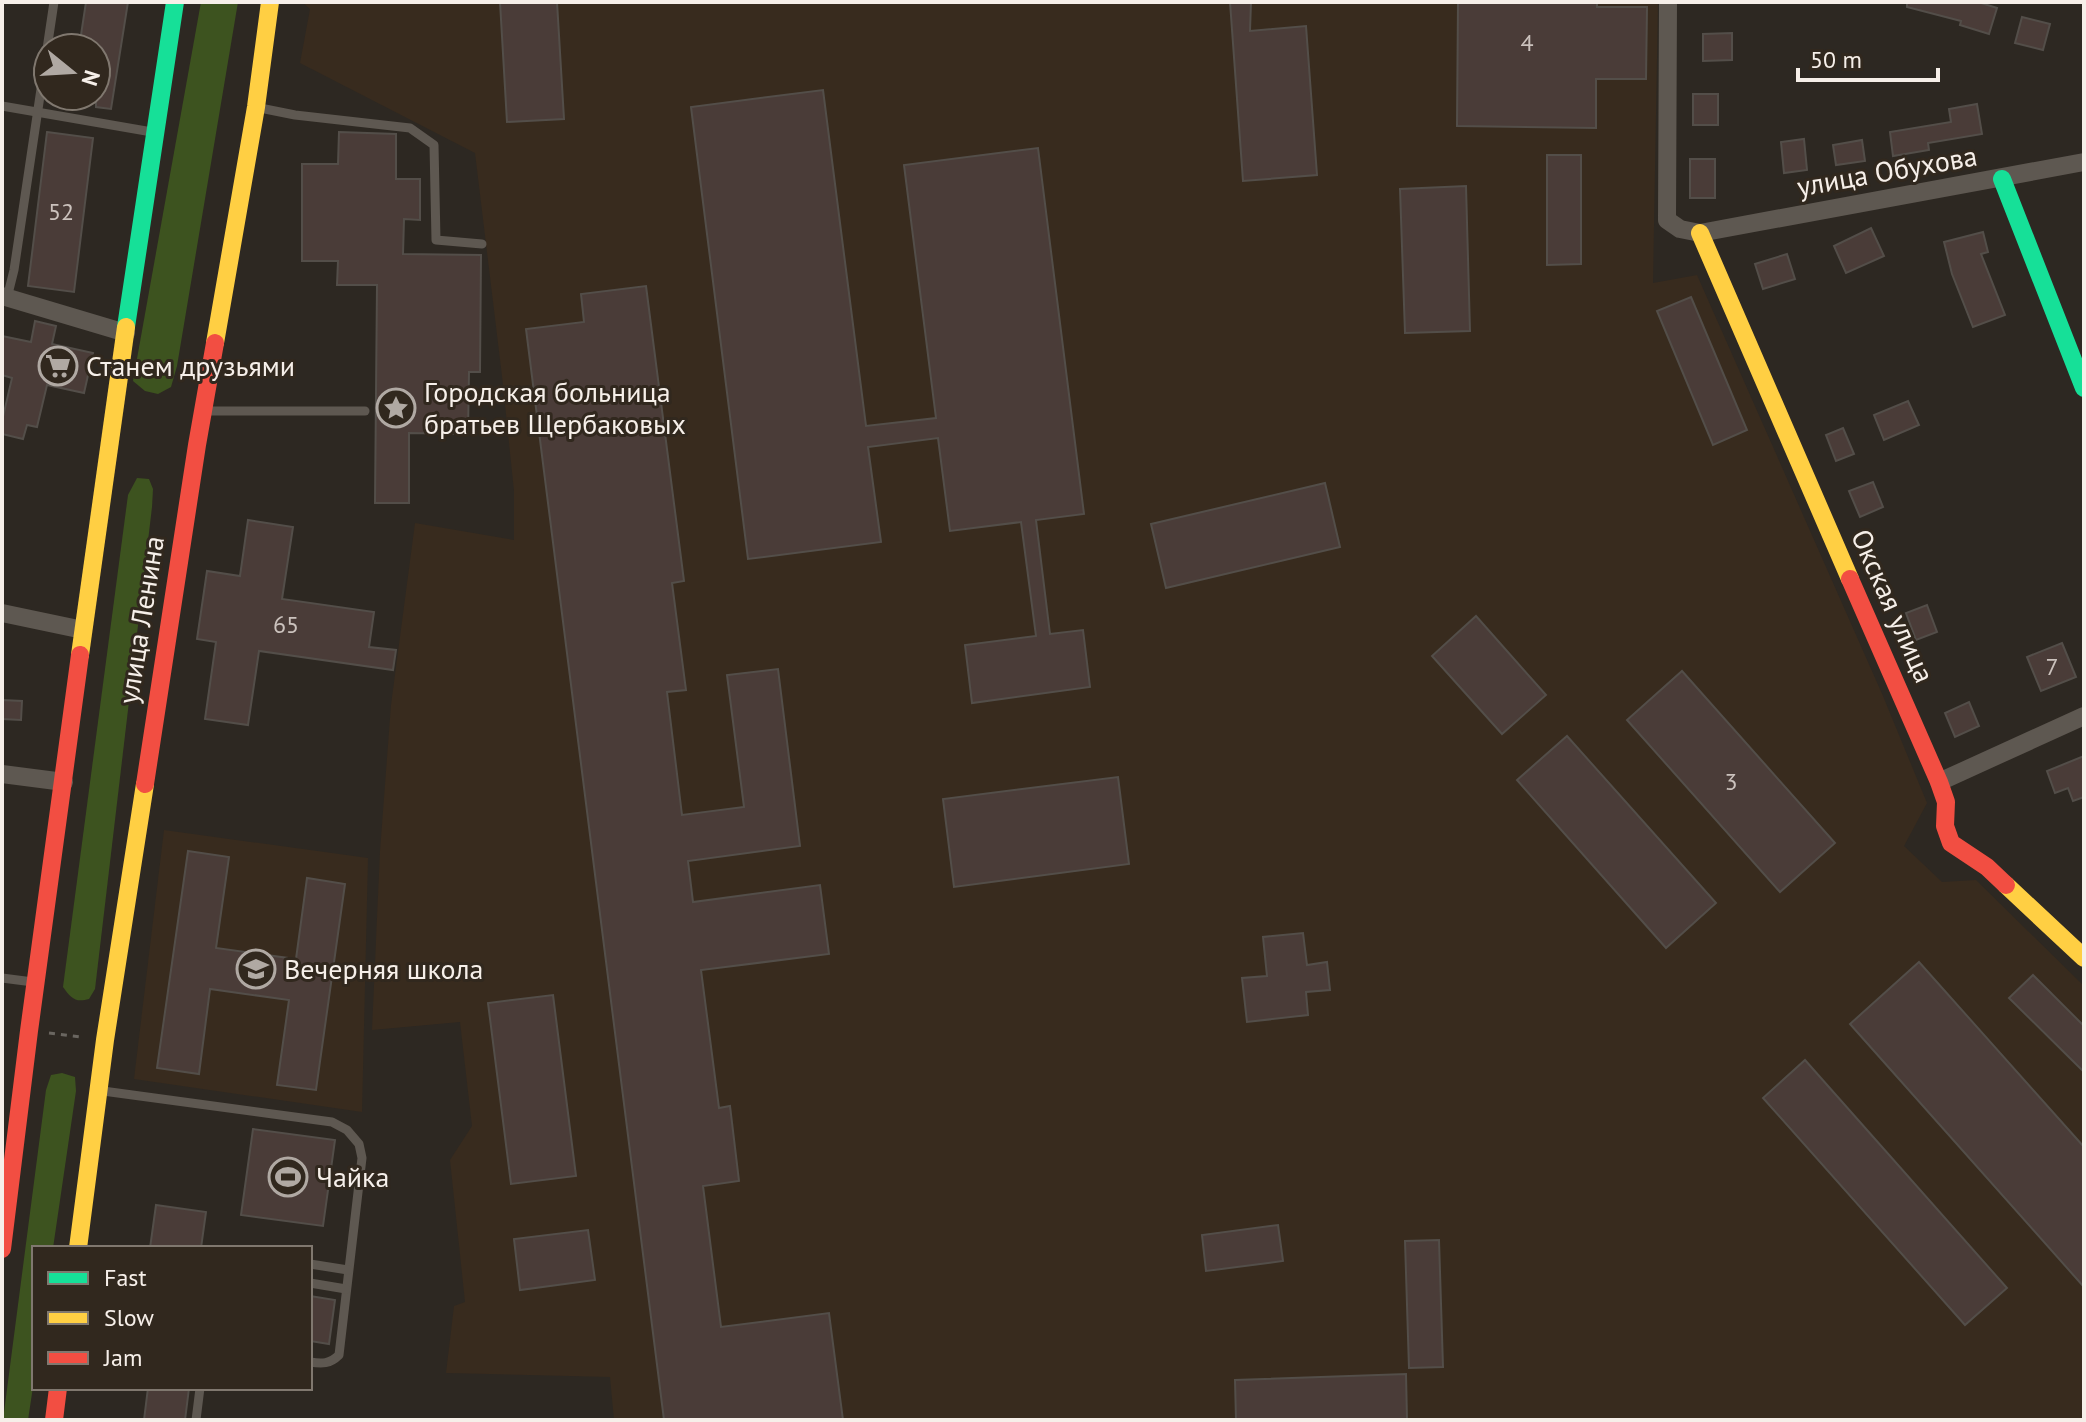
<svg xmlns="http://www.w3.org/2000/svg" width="2086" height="1422" font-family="'PT Sans',sans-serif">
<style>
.built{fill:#382b1e}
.forest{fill:#3d531f}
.building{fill:#4a3c38;stroke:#534e49;stroke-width:2}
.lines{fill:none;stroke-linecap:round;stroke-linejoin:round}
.path{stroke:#6a6660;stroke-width:3;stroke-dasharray:6 6;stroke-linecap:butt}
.lane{stroke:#5e5851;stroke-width:9}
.street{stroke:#5e5851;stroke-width:18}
.fast{stroke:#16e098;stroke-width:18}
.slow{stroke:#ffcf43;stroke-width:18}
.jam{stroke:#f24e42;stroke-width:18}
.labels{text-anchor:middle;stroke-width:6;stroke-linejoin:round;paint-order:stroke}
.number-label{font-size:24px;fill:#cbc2bd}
.street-label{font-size:28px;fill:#f6efe9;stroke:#31281e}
.poi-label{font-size:28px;fill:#f6efe9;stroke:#31281e;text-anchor:start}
</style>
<rect width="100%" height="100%" fill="#2d2822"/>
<g class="built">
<polygon points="302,2 1658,2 1653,283 1697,275 1883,696 1927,803 1904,846 1942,882 1976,880 2084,986 2084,1420 614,1420 610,1377 446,1373 454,1306 465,1302 450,1160 472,1126 460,1022 372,1030 380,851 391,705 415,523 514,540 514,491 502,376 475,153 300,63 310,9"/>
<polygon points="164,830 368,858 362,1112 134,1079"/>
</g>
<g class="forest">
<polygon points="201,2 238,2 177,366 171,387 158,394 145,391 133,381"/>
<path d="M137,478L149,479L153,489L152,507L95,989L89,999C75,1003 71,998 63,987L128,495Z"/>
<polygon points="62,1073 75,1077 76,1091 53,1248 34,1248 34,1380 28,1420 3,1420 46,1090 51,1075"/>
</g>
<g class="building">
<polygon points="86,2 128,2 111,109 96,107 96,48 79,48"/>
<polygon points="500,2 557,2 564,119 507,122"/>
<polygon points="1230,2 1251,2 1250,31 1306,26 1317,175 1243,181"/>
<polygon points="1458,2 1597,2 1597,7 1647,7 1646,79 1596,79 1596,128 1457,126"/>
<polygon points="1907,2 1978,2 1997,8 1989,34 1960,25 1961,21 1907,7"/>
<polygon points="2022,17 2050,24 2043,50 2015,43"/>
<polygon points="1732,33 1732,60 1703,61 1703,34"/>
<polygon points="823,90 866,426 936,418 904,165 1038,148 1084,514 1036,520 1050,634 1083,630 1090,687 972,703 965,645 1036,636 1021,522 950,531 938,438 868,447 881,542 748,559 691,107"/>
<rect x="1693" y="94" width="25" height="31"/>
<polygon points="1977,104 1982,134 1928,143 1929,150 1893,156 1890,132 1951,122 1949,109"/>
<polygon points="47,132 93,138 74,292 28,286"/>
<polygon points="339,132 396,134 396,179 420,179 420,220 404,219 403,254 481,255 480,372 469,372 468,434 409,433 409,503 375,503 377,285 337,285 338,261 302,261 302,164 338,164"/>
<polygon points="1804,139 1807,170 1784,173 1781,142"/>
<polygon points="1862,140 1865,161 1836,165 1833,145"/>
<polygon points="1547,155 1581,155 1581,264 1547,265"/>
<rect x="1690" y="159" width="25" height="39"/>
<polygon points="1466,186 1470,331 1405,333 1400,189"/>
<polygon points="1871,228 1884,256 1846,273 1834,246"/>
<polygon points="1983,232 1988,252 1981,254 2005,315 1973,327 1952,274 1944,242"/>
<polygon points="1787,254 1795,279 1763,289 1755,264"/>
<polygon points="646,286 684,581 672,583 686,690 667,692 682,815 744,807 727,675 778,669 800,846 688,861 693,902 820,885 829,954 701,970 719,1108 730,1106 739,1181 703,1186 721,1327 829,1313 843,1420 664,1420 526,329 584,322 581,294"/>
<polygon points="1691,297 1747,430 1713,445 1657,311"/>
<polygon points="35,321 56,326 52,344 93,353 84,393 47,385 37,427 27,425 23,439 2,434 2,421 12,378 2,375 2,336 31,342"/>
<polygon points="1908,401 1919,425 1884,440 1874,415"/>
<polygon points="1843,428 1854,454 1836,461 1826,435"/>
<polygon points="1873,482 1883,507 1860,517 1849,491"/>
<polygon points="1325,483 1340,547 1166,588 1151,524"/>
<polygon points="248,520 293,527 282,599 374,612 369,647 396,650 393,670 259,651 248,725 205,719 216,642 197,639 207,571 240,576"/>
<polygon points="1927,605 1937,632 1916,640 1906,613"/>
<polygon points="1476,616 1546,695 1502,734 1432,656"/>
<polygon points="2062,643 2076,677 2041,691 2027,657"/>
<polygon points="1682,671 1835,843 1780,892 1627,720"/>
<polygon points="2,700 22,701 21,720 2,719"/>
<polygon points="1969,702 1979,726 1955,737 1945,713"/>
<polygon points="1567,736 1716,903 1666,948 1517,780"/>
<polygon points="2084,756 2084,797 2073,801 2068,788 2055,793 2047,771"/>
<polygon points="1118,777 1129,864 954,887 943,799"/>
<polygon points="188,851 229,857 216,948 296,959 307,878 345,884 316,1090 277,1085 289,1000 210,989 199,1074 157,1068"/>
<polygon points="1303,933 1307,965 1327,962 1330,990 1306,992 1308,1015 1247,1022 1242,978 1267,976 1263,937"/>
<polygon points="1919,962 2084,1147 2084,1287 1850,1024"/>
<polygon points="2033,975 2084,1026 2084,1072 2009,998"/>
<polygon points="553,995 576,1176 511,1184 488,1003"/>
<polygon points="1805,1060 2007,1288 1965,1325 1763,1098"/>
<polygon points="253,1129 335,1140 323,1226 241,1215"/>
<polygon points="156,1205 206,1212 201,1248 150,1248"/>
<polygon points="1278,1225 1283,1261 1206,1271 1202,1235"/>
<polygon points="588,1230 595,1280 520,1290 514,1239"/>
<polygon points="1439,1240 1443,1367 1409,1368 1405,1241"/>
<polygon points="310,1296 335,1300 329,1344 310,1341"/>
<polygon points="1406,1374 1407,1420 1236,1420 1235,1380"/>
<polygon points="148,1388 189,1388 185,1420 144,1420"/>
</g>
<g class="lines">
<polyline class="path" points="49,1033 81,1037"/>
<g class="lane">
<polyline points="2,106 152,132"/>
<polyline points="260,108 295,115 410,128 434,145 436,240 482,244"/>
<polyline points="7,298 14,270 54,2"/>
<polyline points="206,411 365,411"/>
<polyline points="2,978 33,982"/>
<path d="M103,1091L332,1122L347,1130L359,1144L362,1158L339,1355C330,1364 322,1364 310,1362"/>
<polyline points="310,1264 348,1270"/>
<polyline points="310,1283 346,1289"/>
<polyline points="196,1420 200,1388"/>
</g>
<g class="street">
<polyline points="1668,2 1667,220 1680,229 1700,233 2084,162"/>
<polyline points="2,296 126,333"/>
<polyline points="2,613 83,630"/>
<polyline points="2,774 64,782"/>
<polyline points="1939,782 2084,716"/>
</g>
<g class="fast">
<polyline points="2002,179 2084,388"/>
<polyline points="126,327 175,2"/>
</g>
<g class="slow">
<polyline points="1700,233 1850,579"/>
<polyline points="215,343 256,107 270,2"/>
<polyline points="80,655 126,327"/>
<polyline points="2006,885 2084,958"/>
<polyline points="78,1248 105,1040 145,784"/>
</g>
<g class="jam">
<polyline points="1850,579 1939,782 1946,802 1945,826 1951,843 1987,867 2006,885"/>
<polyline points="145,784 197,445 215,343"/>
<polyline points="2,1249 29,1031 80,655"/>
<polyline points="54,1420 58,1388"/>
</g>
</g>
<defs>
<g id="supermarket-ring" transform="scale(2)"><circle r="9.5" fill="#31281e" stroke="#b0a9a3" stroke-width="1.5"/><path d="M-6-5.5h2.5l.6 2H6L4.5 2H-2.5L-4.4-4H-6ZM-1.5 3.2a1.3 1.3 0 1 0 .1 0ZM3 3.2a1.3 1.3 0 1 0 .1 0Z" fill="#b0a9a3"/></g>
<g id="sight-ring" transform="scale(2)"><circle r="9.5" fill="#31281e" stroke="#b0a9a3" stroke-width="1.5"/><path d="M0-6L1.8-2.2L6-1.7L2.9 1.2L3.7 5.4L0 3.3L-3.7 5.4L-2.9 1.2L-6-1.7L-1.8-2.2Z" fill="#b0a9a3"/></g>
<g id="school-ring" transform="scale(2)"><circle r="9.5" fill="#31281e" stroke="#b0a9a3" stroke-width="1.5"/><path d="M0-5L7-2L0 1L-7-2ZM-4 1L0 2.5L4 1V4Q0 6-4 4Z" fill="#b0a9a3"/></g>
<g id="stadium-ring" transform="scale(2)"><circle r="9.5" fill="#31281e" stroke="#b0a9a3" stroke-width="1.5"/><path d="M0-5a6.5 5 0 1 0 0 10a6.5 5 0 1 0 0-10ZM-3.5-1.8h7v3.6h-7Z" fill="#b0a9a3"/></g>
</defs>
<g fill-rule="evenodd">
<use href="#supermarket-ring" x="58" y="366"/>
<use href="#sight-ring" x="396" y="408"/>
<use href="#school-ring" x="256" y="969"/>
<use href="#stadium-ring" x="288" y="1177"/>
</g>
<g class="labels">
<g class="number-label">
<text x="1527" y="51">4</text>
<text x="61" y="220">52</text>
<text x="286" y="633">65</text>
<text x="2052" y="675">7</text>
<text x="1731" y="790">3</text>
</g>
<g class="street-label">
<text transform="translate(1887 171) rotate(-10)" y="10">улица Обухова</text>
<text transform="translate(1893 606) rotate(66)" y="10">Окская улица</text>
<text transform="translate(141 620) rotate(-81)" y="10">улица Ленина</text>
</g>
<g class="poi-label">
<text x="86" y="376">Станем друзьями</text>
<text x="424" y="402">Городская больница<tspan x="424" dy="32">братьев Щербаковых</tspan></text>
<text x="284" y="979">Вечерняя школа</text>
<text x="316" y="1187">Чайка</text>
</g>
</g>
<rect width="2086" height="1422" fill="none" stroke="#f6efe9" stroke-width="8"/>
<rect x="32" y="1246" width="280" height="144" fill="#31281e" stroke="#80786f" stroke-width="2"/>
<rect x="48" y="1272" width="40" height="12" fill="#16e098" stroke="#80786f" stroke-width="2"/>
<text x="104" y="1286" font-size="24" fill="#f6efe9">Fast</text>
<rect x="48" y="1312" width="40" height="12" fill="#ffcf43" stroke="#80786f" stroke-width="2"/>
<text x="104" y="1326" font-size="24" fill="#f6efe9">Slow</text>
<rect x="48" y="1352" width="40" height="12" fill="#f24e42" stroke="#80786f" stroke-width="2"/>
<text x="104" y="1366" font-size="24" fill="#f6efe9">Jam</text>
<g transform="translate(72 72) rotate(108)"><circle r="38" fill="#31281e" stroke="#80786f" stroke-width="2"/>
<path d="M0-6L14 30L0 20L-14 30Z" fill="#b0a9a3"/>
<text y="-12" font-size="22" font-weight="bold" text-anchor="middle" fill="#f6efe9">N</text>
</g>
<path d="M1798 68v12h140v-12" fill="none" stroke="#f6efe9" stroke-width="4"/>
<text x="1810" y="68" font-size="24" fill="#f6efe9" stroke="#31281e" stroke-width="6" paint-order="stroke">50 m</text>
</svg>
